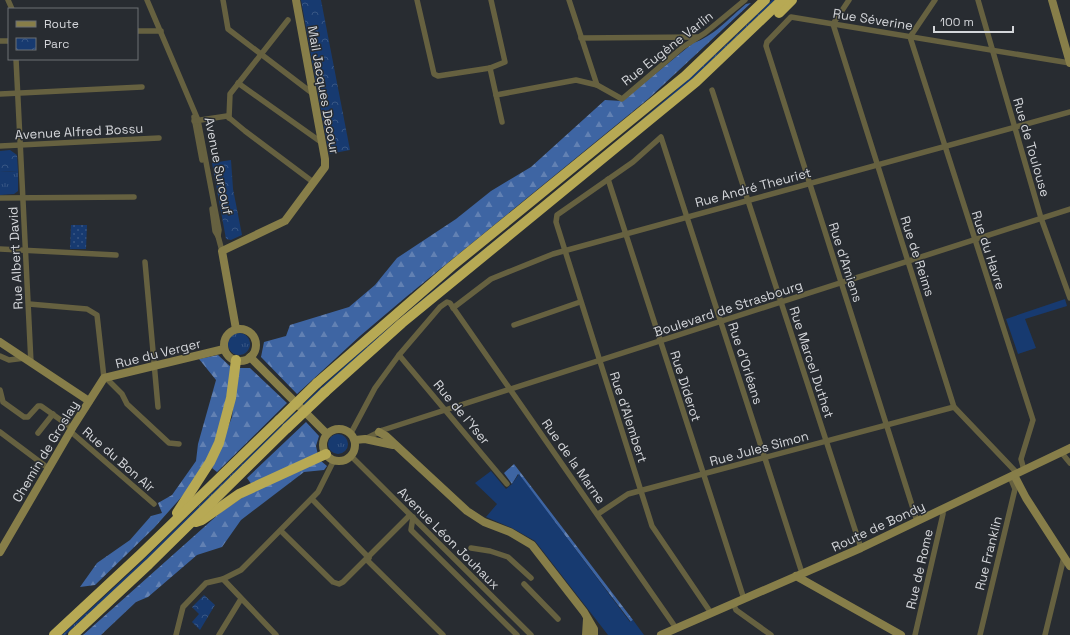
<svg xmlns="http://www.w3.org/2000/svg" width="1070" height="635" font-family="'Space Grotesk',sans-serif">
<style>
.grass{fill:url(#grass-tufts)}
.forest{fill:url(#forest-firs)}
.park{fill:url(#park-crowns)}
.garden{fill:url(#garden-dots)}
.pitch{fill:#173a70}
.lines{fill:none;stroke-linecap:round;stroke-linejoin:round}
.street{stroke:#666140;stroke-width:5.5}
.secondary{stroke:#877e49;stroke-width:8}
.highway{stroke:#b7a954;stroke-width:10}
.highway-bridge{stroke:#b7a954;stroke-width:10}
.labels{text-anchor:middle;stroke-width:3;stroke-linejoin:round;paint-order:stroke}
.street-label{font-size:13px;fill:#d4d6da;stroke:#282c31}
</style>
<defs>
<pattern id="grass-tufts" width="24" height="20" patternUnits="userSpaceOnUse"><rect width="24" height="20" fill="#173a70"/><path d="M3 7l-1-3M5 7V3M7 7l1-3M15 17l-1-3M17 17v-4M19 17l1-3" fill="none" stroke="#385684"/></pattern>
<pattern id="forest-firs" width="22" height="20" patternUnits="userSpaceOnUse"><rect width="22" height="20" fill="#3e65a3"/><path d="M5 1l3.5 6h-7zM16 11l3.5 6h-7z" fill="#6281b3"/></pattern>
<pattern id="park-crowns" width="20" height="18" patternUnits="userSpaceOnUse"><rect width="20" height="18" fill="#173a70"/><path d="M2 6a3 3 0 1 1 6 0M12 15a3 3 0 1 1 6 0" fill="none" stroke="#385684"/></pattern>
<pattern id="garden-dots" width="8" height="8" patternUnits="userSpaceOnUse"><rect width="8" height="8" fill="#173a70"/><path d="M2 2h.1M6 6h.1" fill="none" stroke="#385684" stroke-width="1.8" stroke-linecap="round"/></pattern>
</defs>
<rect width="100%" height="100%" fill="#282c31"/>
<g class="grass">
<path d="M772,0H775L684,87L304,406L303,404C454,263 627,147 772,0Z"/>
<polygon points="18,171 18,191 14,194 0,195 0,172"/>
<circle cx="239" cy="344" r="11"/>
<path d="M295,412L297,413C221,488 145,564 65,635H62L136,567Z"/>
<circle cx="338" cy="444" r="10"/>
</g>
<g class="forest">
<path d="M751,3L648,99L406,297L360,336L297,394L261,357L264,342L286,336L290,325L349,307L375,285L397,258L456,219L491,191L531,167L605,100L622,101L693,43C713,37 729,18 746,4Z"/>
<polygon points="218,355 232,368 221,427 207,460 185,493 154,528 95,585 80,587 97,563 130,540 151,516 162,513 158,503 172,495 196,461 198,444 216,380 199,359"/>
<polygon points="238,368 250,368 287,403 217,472 212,468 232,417"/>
<polygon points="306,422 319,436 316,446 318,455 252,485 247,478"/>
<polygon points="321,461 327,466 324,470 304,472 241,520 222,547 197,555 148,597 136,602 101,635 83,635 221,512 249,493"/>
<polygon points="514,464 633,620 631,622 518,474 512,484 504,473"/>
</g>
<g class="park">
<polygon points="301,0 321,0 350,150 329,154"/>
<polygon points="10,150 17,155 18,171 0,172 0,151"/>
<polygon points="231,160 233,189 242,235 231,240 226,239 212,163"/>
<polygon points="204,595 215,605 200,630 192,622 199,614 192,607"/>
</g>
<polygon class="garden" points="71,225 87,225 86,249 70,249"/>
<g class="pitch">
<polygon points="1065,299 1067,306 1025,319 1036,348 1018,354 1006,319"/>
<polygon points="491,471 506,489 512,484 519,474 630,622 633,620 644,635 608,635 535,541 512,528 486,517 497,504 475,483"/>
</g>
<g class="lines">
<g class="street">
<polyline points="8,0 12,9"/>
<polyline points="147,0 198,120 219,230 218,236 222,251"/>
<polyline points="223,0 228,29 312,93"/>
<polyline points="417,0 434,74 438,76 490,68 505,62 491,0"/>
<polyline points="569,0 597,85 622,99 683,47 705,33 745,0"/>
<polyline points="935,0 910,37 1033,420 1021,459 1024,470"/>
<polyline points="978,0 1041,218 1070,298"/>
<polyline points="833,24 954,407 1017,473"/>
<polyline points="833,24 849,0"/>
<polyline points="137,31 161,31"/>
<polyline points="581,38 697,37"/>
<polyline points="0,41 9,41"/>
<polyline points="16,59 31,363"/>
<polyline points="490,68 502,122"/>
<polyline points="238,83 321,142"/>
<polyline points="712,90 861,548"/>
<polyline points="0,94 142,87"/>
<polyline points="496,95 576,80 597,85"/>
<polyline points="194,117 202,160"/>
<polyline points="229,118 230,94 288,20"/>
<polyline points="194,121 227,116 245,131 313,182"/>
<polyline points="0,146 159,138"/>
<polyline points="608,179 744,599"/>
<polyline points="0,198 134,197"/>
<polyline points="212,209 215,231 218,236"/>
<polyline points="0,249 116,255"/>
<polyline points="145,262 158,407"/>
<polyline points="29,304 87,309 97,315 104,378"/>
<polyline points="453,308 491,279 553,254 1070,112"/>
<polyline points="514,325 580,302"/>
<polyline points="399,355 507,484"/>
<polyline points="0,356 9,360 25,358"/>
<polyline points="106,378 122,394 127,404 169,443 179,444"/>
<polyline points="0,390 3,402 24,417 28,417 38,406 41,406 72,428"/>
<polyline points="70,431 154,504"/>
<polyline points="0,432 48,468"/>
<polyline points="38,433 53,414"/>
<polyline points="351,433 375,388 399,355 440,307 447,302 450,303 676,628"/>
<polyline points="365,439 383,430 1070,209"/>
<polyline points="1061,452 1070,463"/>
<polyline points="351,456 531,635"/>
<polyline points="312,499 369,558"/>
<polyline points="598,514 628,494 954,407"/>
<polyline points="413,517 411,530 517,635"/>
<polyline points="917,521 766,46 767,42 791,17 1070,63"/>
<polyline points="281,531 333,582 339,584 343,582 410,515"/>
<polyline points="471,548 490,551 508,557 531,578"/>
<polyline points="367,560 443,635"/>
<polyline points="223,579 276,635"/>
<polyline points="524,584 558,619"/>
<polyline points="733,603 736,610 771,635"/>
<polyline points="711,613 652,526 556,222 557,215 633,162 661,137 802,573"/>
<polyline points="176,635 183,607 206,583 223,579 241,570 318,492 334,460"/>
<polyline points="219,635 241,599"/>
<polyline points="915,635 943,514 943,509"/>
<polyline points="980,635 1015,489 1010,477"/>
<polyline points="1045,635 1064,557"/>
</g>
<g class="secondary">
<polyline points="1052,0 1070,63"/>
<polyline points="236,329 222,251 285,221 325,167 325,159 296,0"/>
<circle cx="240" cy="345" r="16"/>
<polyline points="0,342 89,401"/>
<polyline points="250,357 327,434"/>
<circle cx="339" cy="445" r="16"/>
<polyline points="379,432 386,436 467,511 484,522 510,532 532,545 584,612 594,629 594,635"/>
<polyline points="355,440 365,439 393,445"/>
<polyline points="1014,475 1026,498 1070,566"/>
<polyline points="0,552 74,425 104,378 224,349"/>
<polyline points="796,576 901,635"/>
<polyline points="586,635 587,619"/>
<polyline points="661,635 861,548 1070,448"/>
</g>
<g class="highway">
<polyline points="779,13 792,0"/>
<polyline points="317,383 452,266 685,76 765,0"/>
<polyline points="325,392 402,323 696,82 782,0"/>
<polyline points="177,513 210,462 219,443 231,398 236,360"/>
<polyline points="196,522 202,520 239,494 326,454"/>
<polyline points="54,635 140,555 279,420"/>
<polyline points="73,635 149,564 287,428"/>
</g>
<g class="highway-bridge">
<polyline points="279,420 317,383"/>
<polyline points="287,428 325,392"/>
</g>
</g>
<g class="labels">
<g class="street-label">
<text transform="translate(873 19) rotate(9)" y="5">Rue Séverine</text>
<text transform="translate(667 48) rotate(-38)" y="5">Rue Eugène Varlin</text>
<text transform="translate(324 90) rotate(80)" y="5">Mail Jacques Decour</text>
<text transform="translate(79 131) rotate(-3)" y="5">Avenue Alfred Bossu</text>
<text transform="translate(1032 147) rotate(74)" y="5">Rue de Toulouse</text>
<text transform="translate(219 166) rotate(79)" y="5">Avenue Surcouf</text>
<text transform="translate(753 187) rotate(-15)" y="5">Rue André Theuriet</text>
<text transform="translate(989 250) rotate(72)" y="5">Rue du Havre</text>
<text transform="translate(918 256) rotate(72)" y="5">Rue de Reims</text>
<text transform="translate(15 258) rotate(-93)" y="5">Rue Albert David</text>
<text transform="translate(846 262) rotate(72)" y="5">Rue d'Amiens</text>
<text transform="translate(728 308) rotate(-18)" y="5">Boulevard de Strasbourg</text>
<text transform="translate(158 353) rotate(-14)" y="5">Rue du Verger</text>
<text transform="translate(812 362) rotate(72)" y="5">Rue Marcel Duthet</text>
<text transform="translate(746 363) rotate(72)" y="5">Rue d'Orléans</text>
<text transform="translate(686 386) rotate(72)" y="5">Rue Diderot</text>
<text transform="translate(462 412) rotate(50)" y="5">Rue de l'Yser</text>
<text transform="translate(629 417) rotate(72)" y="5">Rue d'Alembert</text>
<text transform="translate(759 448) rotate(-15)" y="5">Rue Jules Simon</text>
<text transform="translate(45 451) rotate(-59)" y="5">Chemin de Groslay</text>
<text transform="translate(119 459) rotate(41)" y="5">Rue du Bon Air</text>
<text transform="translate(574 461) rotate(55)" y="5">Rue de la Marne</text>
<text transform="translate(878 526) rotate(-25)" y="5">Route de Bondy</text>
<text transform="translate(449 538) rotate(45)" y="5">Avenue Léon Jouhaux</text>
<text transform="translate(988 553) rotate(-76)" y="5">Rue Franklin</text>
<text transform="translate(919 569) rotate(-77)" y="5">Rue de Rome</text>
</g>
</g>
<rect x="8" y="8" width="130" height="52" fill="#282c31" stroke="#6d7075"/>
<rect x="16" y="21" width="20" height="6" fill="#877e49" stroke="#6d7075"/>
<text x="44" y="28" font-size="12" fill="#d4d6da">Route</text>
<rect x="16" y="38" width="20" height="12" fill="url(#park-crowns)" stroke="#6d7075"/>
<text x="44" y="48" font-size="12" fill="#d4d6da">Parc</text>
<path d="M934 26v6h79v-6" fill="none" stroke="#d4d6da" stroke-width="2"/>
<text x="940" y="26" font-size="12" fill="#d4d6da" stroke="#282c31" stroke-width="3" paint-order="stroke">100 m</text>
</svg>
